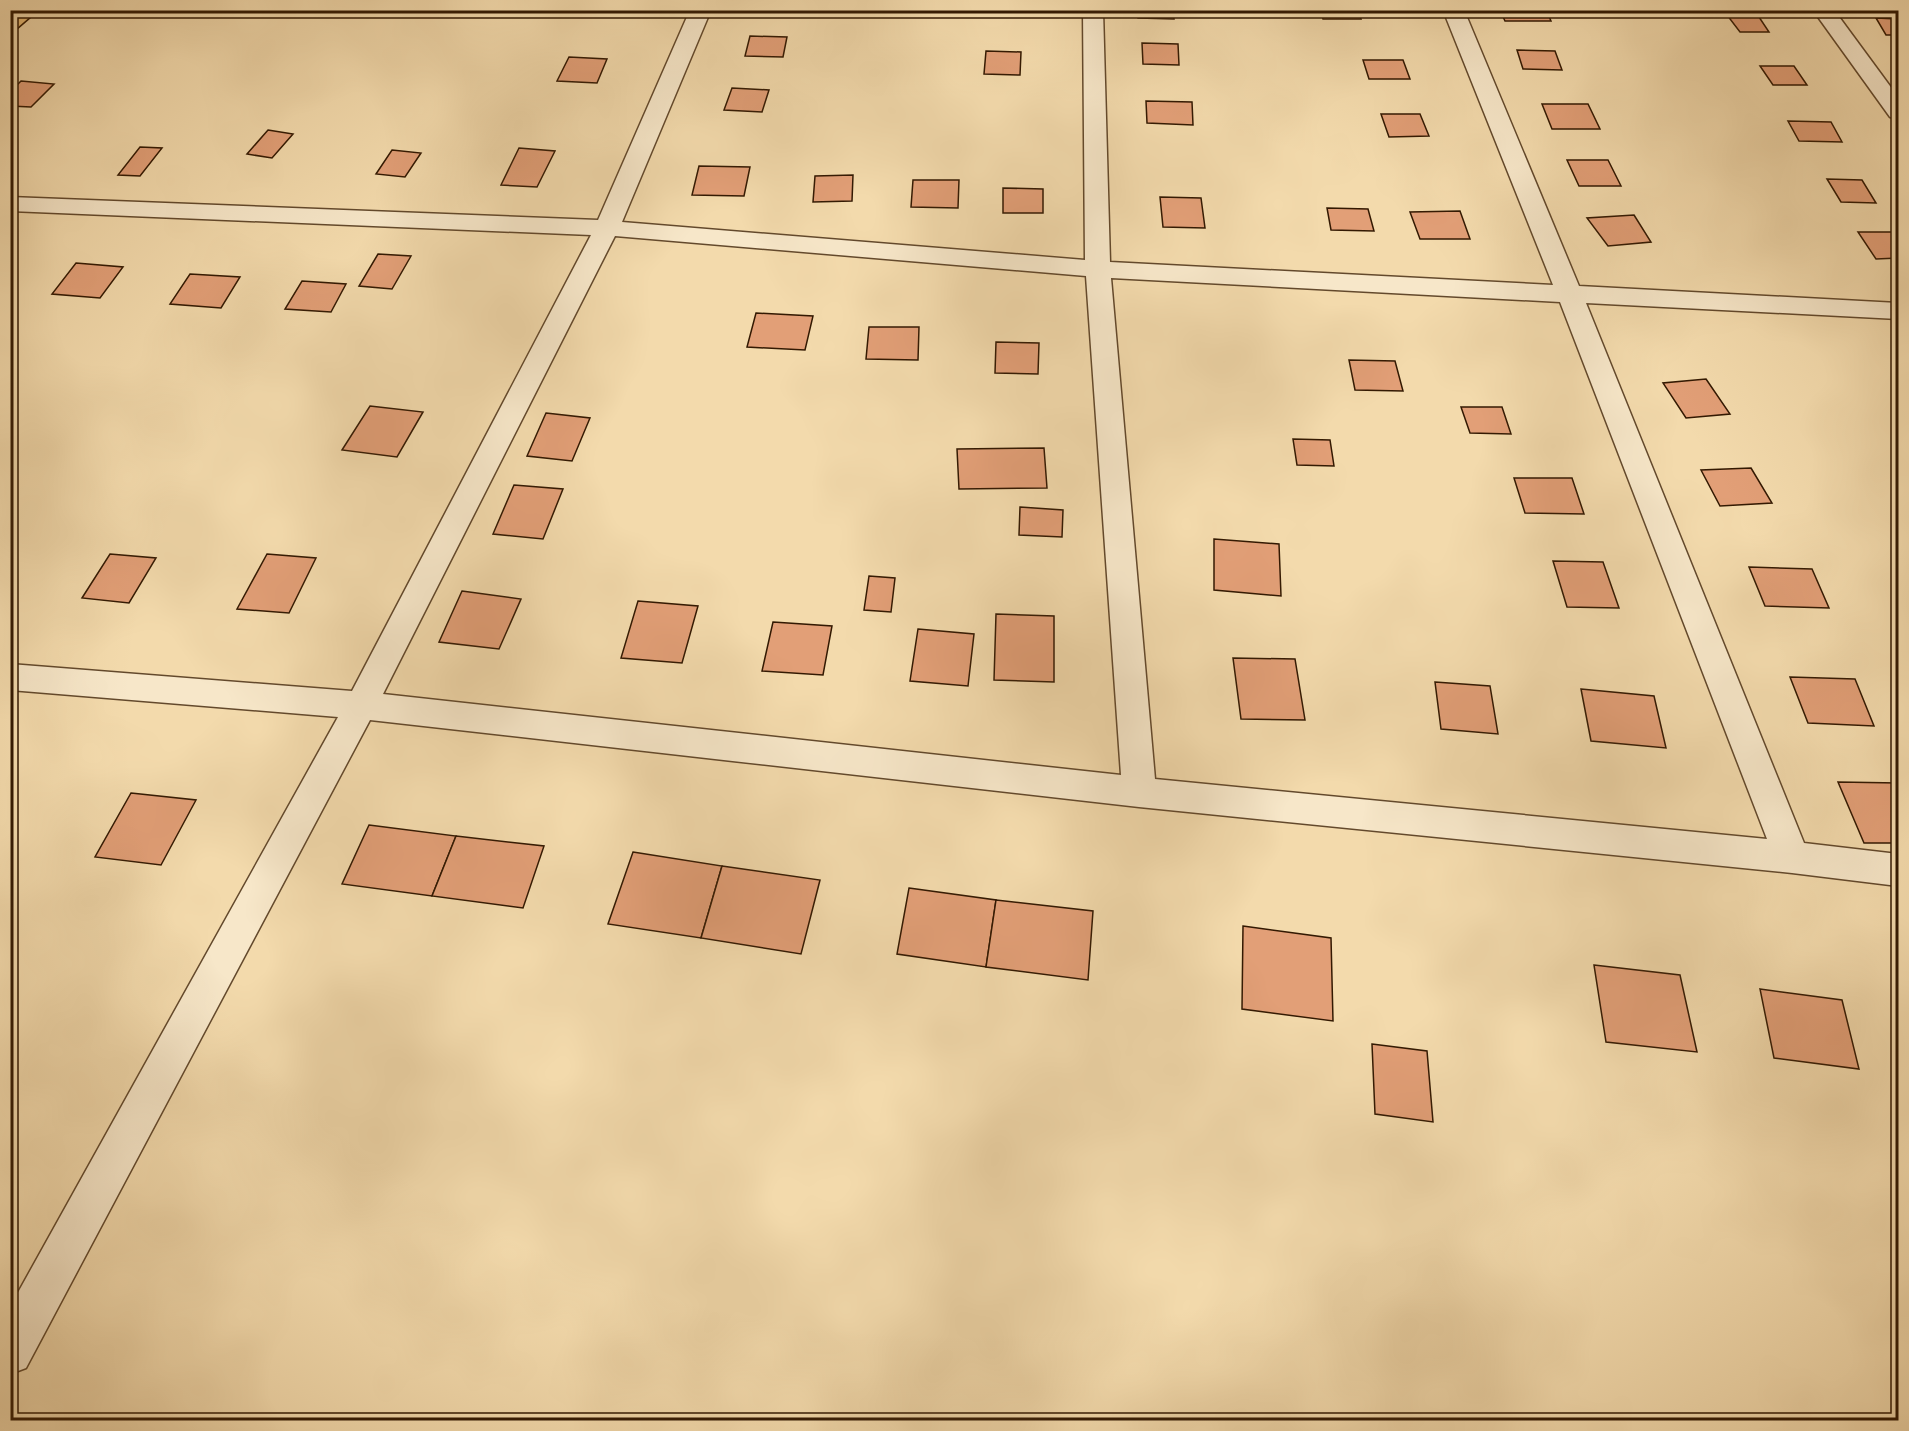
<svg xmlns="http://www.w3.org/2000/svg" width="1909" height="1431" font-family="'EB Garamond',serif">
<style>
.building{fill:#e29f77;stroke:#331902;stroke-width:1.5}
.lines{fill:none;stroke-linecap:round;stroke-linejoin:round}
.street-casing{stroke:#63492c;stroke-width:3}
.highway-casing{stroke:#331902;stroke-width:3}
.street{fill:#f7e7c9;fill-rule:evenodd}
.highway{fill:#eabd76;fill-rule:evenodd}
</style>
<rect width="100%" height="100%" fill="#f3daac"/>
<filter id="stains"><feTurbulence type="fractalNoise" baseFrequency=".00333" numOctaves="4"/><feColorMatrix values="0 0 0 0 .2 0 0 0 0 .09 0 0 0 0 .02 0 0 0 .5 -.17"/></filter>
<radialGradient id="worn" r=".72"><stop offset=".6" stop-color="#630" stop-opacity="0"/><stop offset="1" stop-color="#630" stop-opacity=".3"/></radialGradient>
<g class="building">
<polygon points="1137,10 1173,10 1174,19 1138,18"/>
<polygon points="1321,10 1358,10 1361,19 1323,19"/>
<polygon points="1500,10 1546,10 1551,21 1505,21"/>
<polygon points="1757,14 1769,32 1740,32 1727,15"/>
<polygon points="1876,18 1898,19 1898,35 1886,35"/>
<polygon points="750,36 787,37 783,57 745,56"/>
<polygon points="1142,43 1178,44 1179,65 1143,64"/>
<polygon points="1517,50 1555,51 1562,70 1523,69"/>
<polygon points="986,51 1021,52 1020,75 984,74"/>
<polygon points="569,57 607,59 597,83 557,81"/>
<polygon points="1363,60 1403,60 1410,79 1369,79"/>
<polygon points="1760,66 1794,66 1807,85 1773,85"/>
<polygon points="21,81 54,84 31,107 10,106 10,92"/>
<polygon points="732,88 769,90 762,112 724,110"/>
<polygon points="1146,101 1192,102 1193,125 1147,123"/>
<polygon points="1542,104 1588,104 1600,129 1552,129"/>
<polygon points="1381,114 1420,114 1429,136 1389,137"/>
<polygon points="1788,121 1831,122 1842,142 1799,141"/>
<polygon points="268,130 293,134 272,158 247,154"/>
<polygon points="140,147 162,148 140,176 118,175"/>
<polygon points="519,148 555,151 537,187 501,185"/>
<polygon points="392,150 421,153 405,177 376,174"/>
<polygon points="1567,160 1608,160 1621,186 1579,186"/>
<polygon points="699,166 750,167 744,196 692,195"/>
<polygon points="853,175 852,201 813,202 815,176"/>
<polygon points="1827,179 1862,180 1876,203 1841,202"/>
<polygon points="913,180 959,180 958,208 911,207"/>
<polygon points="1003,188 1043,189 1043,213 1003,213"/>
<polygon points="1160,197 1201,198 1205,228 1163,227"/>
<polygon points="1327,208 1368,209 1374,231 1331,230"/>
<polygon points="1460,211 1470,239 1420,239 1410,212"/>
<polygon points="1634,215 1651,242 1608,246 1587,218"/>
<polygon points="1858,232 1897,232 1898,258 1876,259"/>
<polygon points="378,254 411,256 392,289 359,286"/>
<polygon points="76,263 123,267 100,298 52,294"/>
<polygon points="190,274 240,277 221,308 170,304"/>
<polygon points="302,281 346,284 331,312 285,309"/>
<polygon points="756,313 813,316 805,350 747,347"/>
<polygon points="869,327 919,327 918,360 866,359"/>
<polygon points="996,342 1039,343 1038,374 995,373"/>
<polygon points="1349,360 1395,361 1403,391 1355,390"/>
<polygon points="1706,379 1730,414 1686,418 1663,383"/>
<polygon points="370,406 423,412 397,457 342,450"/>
<polygon points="1461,407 1502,407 1511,434 1470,433"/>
<polygon points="546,413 590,418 572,461 527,456"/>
<polygon points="1293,439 1330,440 1334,466 1297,465"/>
<polygon points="1044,448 1047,488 959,489 957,449"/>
<polygon points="1751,468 1772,503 1720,506 1701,470"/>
<polygon points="1514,478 1572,478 1584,514 1525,513"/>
<polygon points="514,485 563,489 543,539 493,534"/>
<polygon points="1020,507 1063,510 1062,537 1019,535"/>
<polygon points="1214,539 1279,544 1281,596 1214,590"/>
<polygon points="110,554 156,558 129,603 82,598"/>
<polygon points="267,554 316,558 289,613 237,609"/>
<polygon points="1553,561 1603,562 1619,608 1567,607"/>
<polygon points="1749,567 1812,569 1829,608 1765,606"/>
<polygon points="869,576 895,578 891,612 864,610"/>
<polygon points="462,591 521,599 499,649 439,642"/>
<polygon points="638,601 698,606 682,663 621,658"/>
<polygon points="996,614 1054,616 1054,682 994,680"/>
<polygon points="773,622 832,626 823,675 762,671"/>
<polygon points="918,629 974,634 968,686 910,681"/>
<polygon points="1233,658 1295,659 1305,720 1241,719"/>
<polygon points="1790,677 1855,679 1874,726 1808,723"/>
<polygon points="1435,682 1490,686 1498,734 1441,729"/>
<polygon points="1581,689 1654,696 1666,748 1591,741"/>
<polygon points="1838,782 1898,783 1898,843 1864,843"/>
<polygon points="131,793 196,800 161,865 95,857"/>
<polygon points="369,825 456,836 432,896 342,884"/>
<polygon points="456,836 544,846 523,908 432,896"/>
<polygon points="633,852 722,866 701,938 608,924"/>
<polygon points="722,866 820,880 801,954 701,938"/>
<polygon points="909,888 996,900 986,967 897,954"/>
<polygon points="996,900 1093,911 1088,980 986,967"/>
<polygon points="1243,926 1331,938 1333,1021 1242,1009"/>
<polygon points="1594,965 1680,975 1697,1052 1606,1042"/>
<polygon points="1760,989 1842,1000 1859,1069 1774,1058"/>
<polygon points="1372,1044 1427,1051 1433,1122 1375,1114"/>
</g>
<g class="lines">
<g class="street-casing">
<g id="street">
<path d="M690,10H711L622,222L1085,260L1083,10H1103L1110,262L1553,285L1443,10H1464L1579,286L1898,303V319L1586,303L1804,843L1898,854V886L1792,873L1139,807L370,720L26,1368L10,1374V1307L338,717L10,690V664L352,691L591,235L10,211V197L598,220ZM615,236L1086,276L1121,775L383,694ZM1111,278L1560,302L1767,839L1155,779Z"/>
<polygon points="1813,10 1834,10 1898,97 1898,119 1890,117"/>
</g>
</g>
<g class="highway-casing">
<polygon id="highway" points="14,10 38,10 17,28 10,30 10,13"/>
</g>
<use href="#street" class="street"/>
<use href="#highway" class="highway"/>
</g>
<rect width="1909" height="1431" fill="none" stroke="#f3daac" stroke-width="36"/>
<rect x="12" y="12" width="1885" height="1407" fill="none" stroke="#331902" stroke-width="3"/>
<rect x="18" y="18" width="1873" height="1395" fill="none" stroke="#331902" stroke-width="1.5"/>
<rect width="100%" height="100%" filter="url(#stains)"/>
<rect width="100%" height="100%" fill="url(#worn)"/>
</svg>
